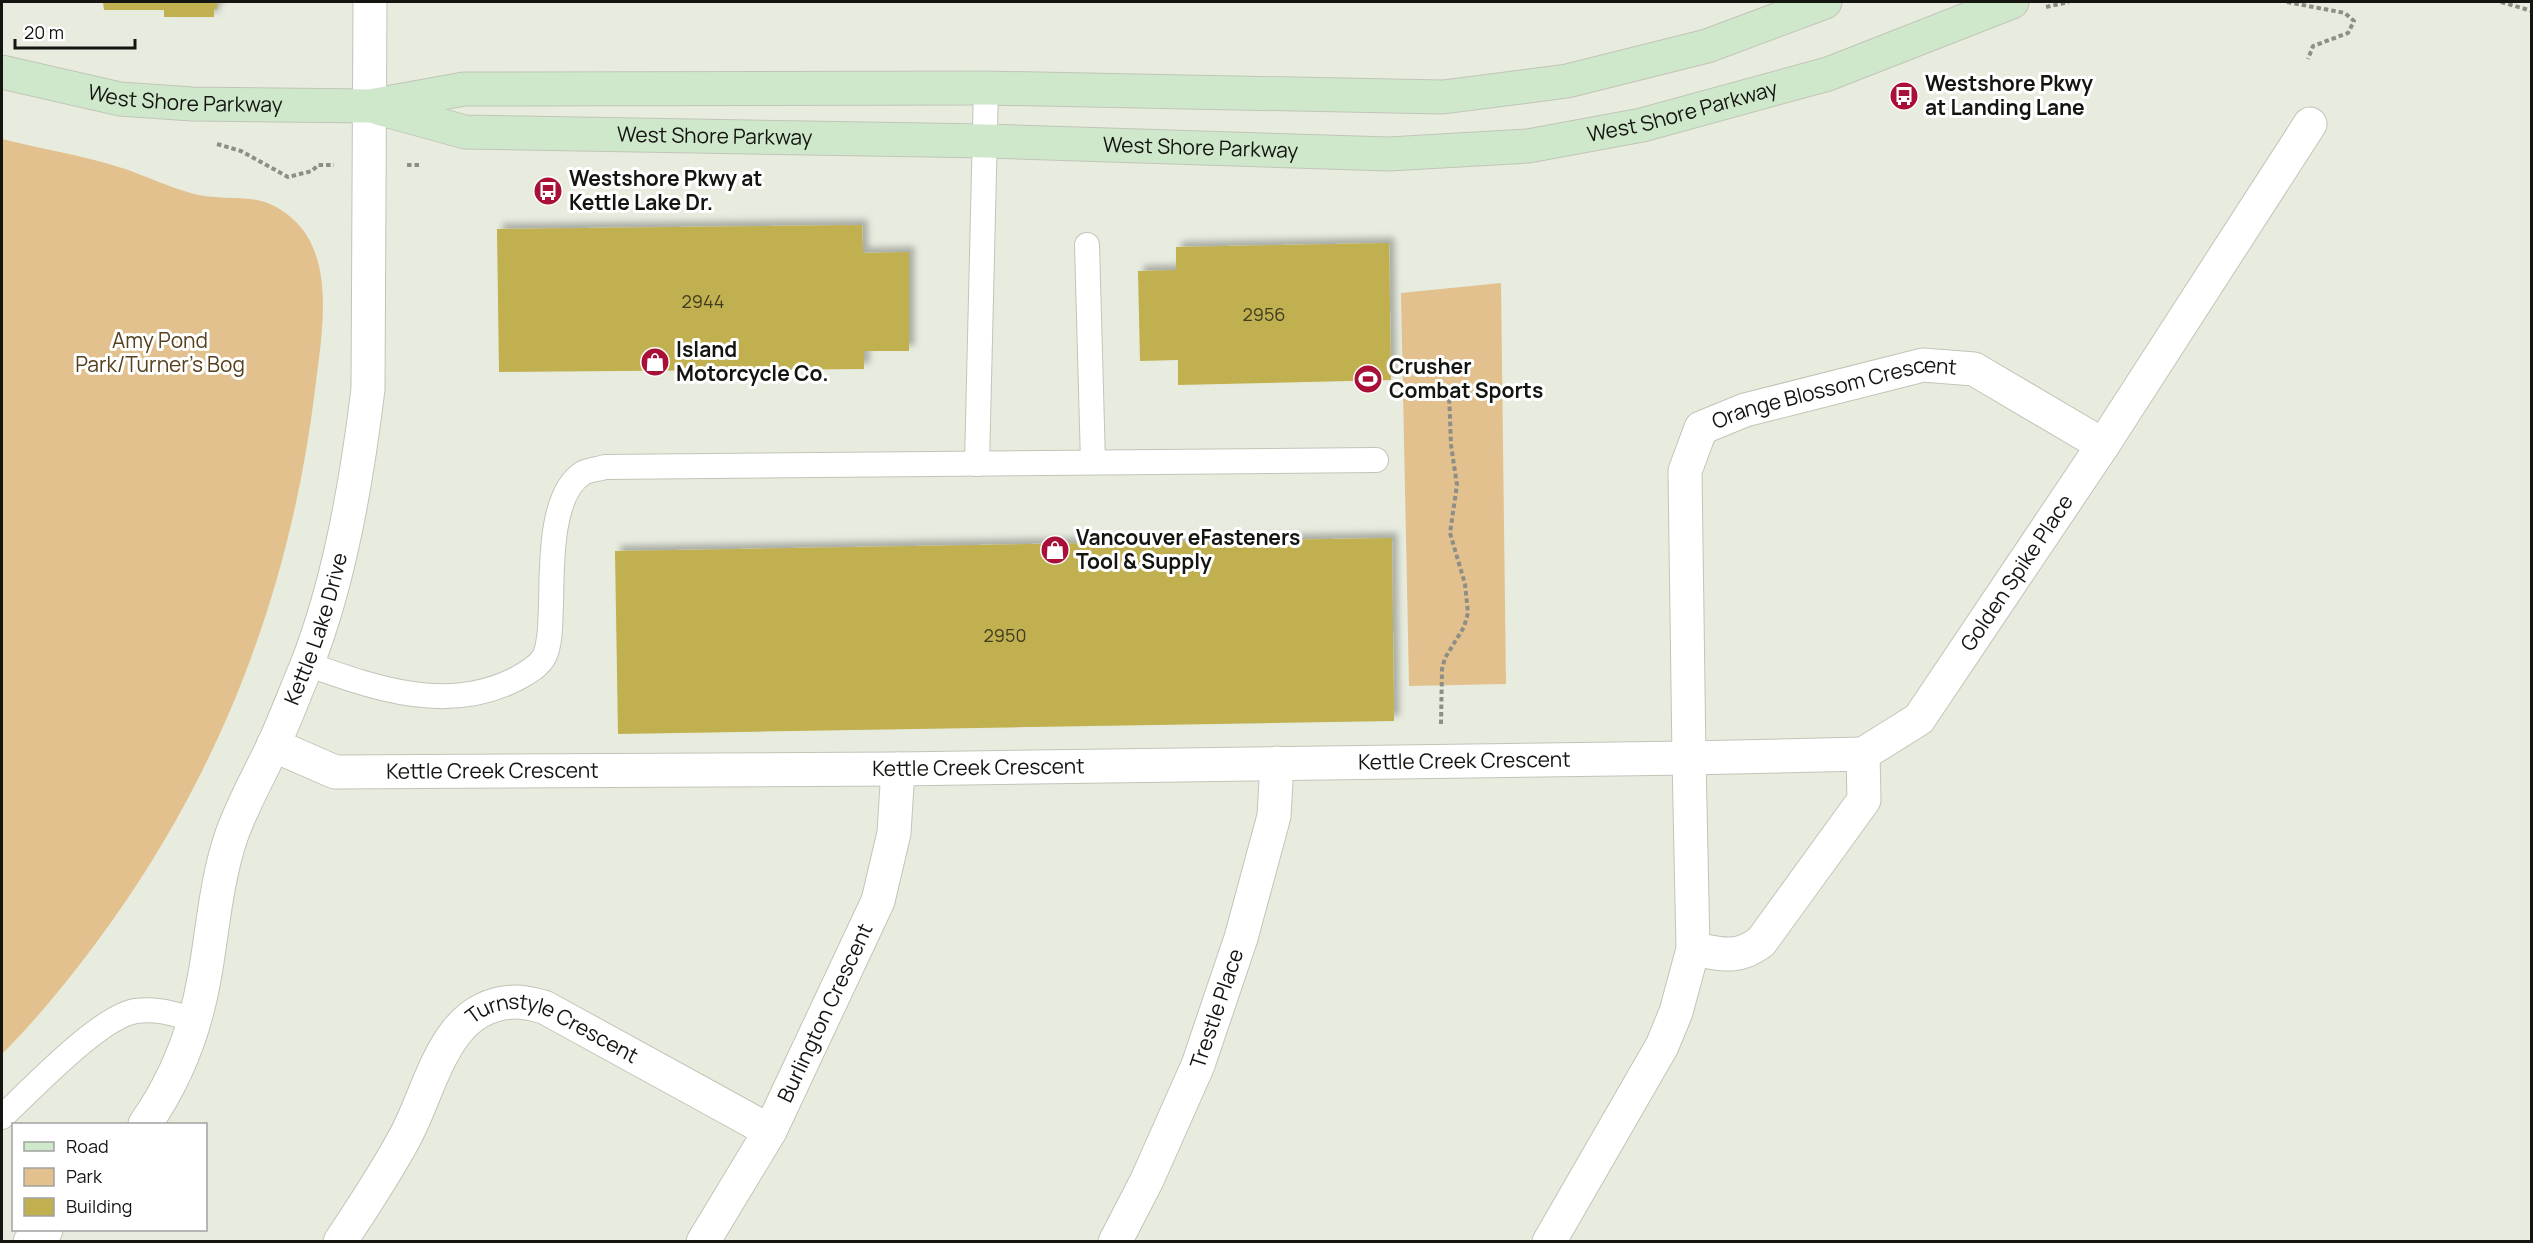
<svg xmlns="http://www.w3.org/2000/svg" width="2533" height="1243" font-family="Manrope,sans-serif">
<style>
.green{fill:#e2c18e}
.building{fill:#c1b050;filter:url(#shadow)}
.lines{fill:none;stroke-linecap:round;stroke-linejoin:round}
.lane-casing{stroke:#c1c5b8;stroke-width:26}
.street-casing{stroke:#c1c5b8;stroke-width:35}
.secondary-casing{stroke:#c1c5b8;stroke-width:35}
.path{stroke:#8d8f86;stroke-width:4;stroke-dasharray:4.5 3;stroke-linecap:butt}
.lane{stroke:#fff;stroke-width:24}
.street{stroke:#fff;stroke-width:33}
.secondary{stroke:#cfe8cb;stroke-width:33}
.labels{text-anchor:middle;stroke-width:6;stroke-linejoin:round;paint-order:stroke}
.number-label{font-size:18px;fill:#3f3c21}
.poi-label{font-size:21px;font-weight:bold;fill:#141511;stroke:#fff;text-anchor:start}
.street-label{font-size:21px;fill:#141511;stroke:#fff}
.park-label{font-size:21px;fill:#56401d;stroke:#fff}
</style>
<defs>
<filter id="shadow"><feDropShadow dx="5.5" dy="-5.5" stdDeviation="3" flood-color="#0004"/></filter>
</defs>
<rect width="100%" height="100%" fill="#e8ecdf"/>
<g class="green">
<path d="M2,139C41,149 83,155 122,168C147,176 179,192 204,196C242,201 264,191 296,222C335,261 322,333 316,382C293,579 227,759 112,921C79,967 43,1013 2,1054Z"/>
<polygon points="1501,283 1506,684 1409,686 1401,293"/>
</g>
<g class="building">
<polygon points="103,2 217,2 217,9 214,9 214,17 164,17 164,10 104,10"/>
<polygon points="862,225 863,253 909,252 909,351 864,351 864,369 499,372 497,229"/>
<polygon points="1389,243 1391,380 1178,385 1178,360 1140,361 1138,271 1176,270 1176,247"/>
<polygon points="1392,538 1394,721 618,734 615,551"/>
</g>
<g class="lines">
<g class="lane-casing">
<g id="lane">
<polyline points="1087,245 1093,462"/>
<polyline points="977,464 986,88"/>
<path d="M307,664C375,688 448,715 518,678C527,673 540,666 545,655C551,640 550,622 551,606C552,570 549,494 583,473C589,470 599,469 605,467L1376,460"/>
<path d="M2,1117C30,1091 100,1016 136,1011C157,1008 175,1014 195,1020"/>
</g>
</g>
<g class="street-casing">
<g id="street">
<path id="s1" d="M273,745L335,772L898,769L1689,758L1693,949L1676,1012L1662,1046L1549,1242"/>
<path id="s2" d="M1863,754L1689,758L1685,471L1701,428L1745,410L1923,365L1974,369L2103,445"/>
<path id="s3" d="M1863,754L1919,719L2103,445L2310,124"/>
<path d="M1693,949C1721,954 1737,960 1761,942L1864,800L1863,754"/>
<path id="s4" d="M145,1124C176,1080 196,1028 205,974C213,928 216,882 231,837C242,805 259,776 273,746C285,720 295,693 306,667C340,581 357,479 368,389L370,2"/>
<polyline points="30,1242 46,1230"/>
<path id="s5" d="M340,1242C363,1207 386,1173 405,1137C433,1086 444,1002 517,1002C526,1002 535,1005 544,1007L770,1131"/>
<path id="s6" d="M703,1242L770,1131L878,901L894,833L898,769"/>
<path id="s7" d="M1115,1242L1147,1180L1198,1065L1241,938L1274,816L1277,763"/>
</g>
</g>
<g class="secondary-casing">
<g id="secondary">
<path id="s8" d="M2,72L120,99L192,104L370,106L464,89L986,88L1443,97L1567,81L1707,46L1825,2"/>
<path id="s9" d="M378,108L465,132L986,141L1389,154L1528,146L1642,125L1828,74L2012,2"/>
</g>
</g>
<g class="path">
<polyline points="2287,2 2345,13 2354,21 2348,33 2313,46 2308,59"/>
<polyline points="2501,2 2532,11"/>
<polyline points="2046,7 2069,2"/>
<polyline points="217,144 241,151 288,177 312,171 318,165 334,165"/>
<polyline points="407,165 422,165"/>
<polyline points="1441,724 1442,669 1445,658 1464,627 1468,613 1465,584 1450,533 1457,485 1451,445 1449,393"/>
</g>
<use href="#lane" class="lane"/>
<use href="#street" class="street"/>
<use href="#secondary" class="secondary"/>
</g>
<defs>
<g id="bus-disc" transform="scale(1.5)"><circle r="9.5" fill="#a81038" stroke="#fff"/><path d="M-5-6H5V4H4V6H2V4H-2V6H-4V4H-5ZM-3.5-4V0h7V-4ZM-3.5 1.2v1.5H-2V1.2ZM2 1.2v1.5H3.5V1.2Z" fill="#fff"/></g>
<g id="shop-disc" transform="scale(1.5)"><circle r="9.5" fill="#a81038" stroke="#fff"/><path d="M-5-2.5h2.3a2.7 3.5 0 0 1 5.4 0H5L5.5 6h-11ZM-1.5-2.5h3a1.5 2.3 0 0 0-3 0Z" fill="#fff"/></g>
<g id="stadium-disc" transform="scale(1.5)"><circle r="9.5" fill="#a81038" stroke="#fff"/><path d="M0-5a6.5 5 0 1 0 0 10a6.5 5 0 1 0 0-10ZM-3.5-1.8h7v3.6h-7Z" fill="#fff"/></g>
</defs>
<g fill-rule="evenodd">
<use href="#bus-disc" x="1904" y="96"/>
<use href="#bus-disc" x="548" y="191"/>
<use href="#shop-disc" x="655" y="362"/>
<use href="#stadium-disc" x="1368" y="379"/>
<use href="#shop-disc" x="1055" y="550"/>
</g>
<g class="labels">
<g class="number-label">
<text x="703" y="308">2944</text>
<text x="1264" y="321">2956</text>
<text x="1005" y="642">2950</text>
</g>
<g class="poi-label">
<text x="1925" y="91">Westshore Pkwy<tspan x="1925" dy="24">at Landing Lane</tspan></text>
<text x="569" y="186">Westshore Pkwy at<tspan x="569" dy="24">Kettle Lake Dr.</tspan></text>
<text x="676" y="357">Island<tspan x="676" dy="24">Motorcycle Co.</tspan></text>
<text x="1389" y="374">Crusher<tspan x="1389" dy="24">Combat Sports</tspan></text>
<text x="1076" y="545">Vancouver eFasteners<tspan x="1076" dy="24">Tool &amp; Supply</tspan></text>
</g>
<g class="street-label">
<text dy="7" stroke="none"><textPath href="#s8" startOffset="186">West Shore Parkway</textPath></text>
<text dy="7" stroke="none"><textPath href="#s9" startOffset="1312">West Shore Parkway</textPath></text>
<text dy="7" stroke="none"><textPath href="#s9" startOffset="340">West Shore Parkway</textPath></text>
<text dy="7" stroke="none"><textPath href="#s9" startOffset="826">West Shore Parkway</textPath></text>
<text dy="7" stroke="none"><textPath href="#s2" startOffset="646">Orange Blossom Crescent</textPath></text>
<text dy="7" stroke="none"><textPath href="#s3" startOffset="242">Golden Spike Place</textPath></text>
<text dy="7" stroke="none"><textPath href="#s4" startOffset="528">Kettle Lake Drive</textPath></text>
<text dy="7" stroke="none"><textPath href="#s1" startOffset="1197">Kettle Creek Crescent</textPath></text>
<text dy="7" stroke="none"><textPath href="#s1" startOffset="711">Kettle Creek Crescent</textPath></text>
<text dy="7" stroke="none"><textPath href="#s1" startOffset="225">Kettle Creek Crescent</textPath></text>
<text dy="7" stroke="none"><textPath href="#s7" startOffset="255">Trestle Place</textPath></text>
<text dy="7" stroke="none"><textPath href="#s6" startOffset="260">Burlington Crescent</textPath></text>
<text dy="7" stroke="none"><textPath href="#s5" startOffset="351">Turnstyle Crescent</textPath></text>
</g>
<g class="park-label">
<text x="160" y="348">Amy Pond<tspan x="160" dy="24">Park/Turner's Bog</tspan></text>
</g>
</g>
<rect width="2533" height="1243" fill="none" stroke="#141511" stroke-width="6"/>
<rect x="12" y="1123" width="195" height="108" fill="#ffffff" stroke="#a1a1a0" stroke-width="1.5"/>
<rect x="24" y="1142" width="30" height="9" fill="#cfe8cb" stroke="#a1a1a0" stroke-width="1.5"/>
<text x="66" y="1153" font-size="18" fill="#141511">Road</text>
<rect x="24" y="1168" width="30" height="18" fill="#e2c18e" stroke="#a1a1a0" stroke-width="1.5"/>
<text x="66" y="1183" font-size="18" fill="#141511">Park</text>
<rect x="24" y="1198" width="30" height="18" fill="#c1b050" stroke="#a1a1a0" stroke-width="1.5"/>
<text x="66" y="1213" font-size="18" fill="#141511">Building</text>
<path d="M15 39v9h120v-9" fill="none" stroke="#141511" stroke-width="3"/>
<text x="24" y="39" font-size="18" fill="#141511" stroke="#ffffff" stroke-width="4.5" paint-order="stroke">20 m</text>
</svg>
